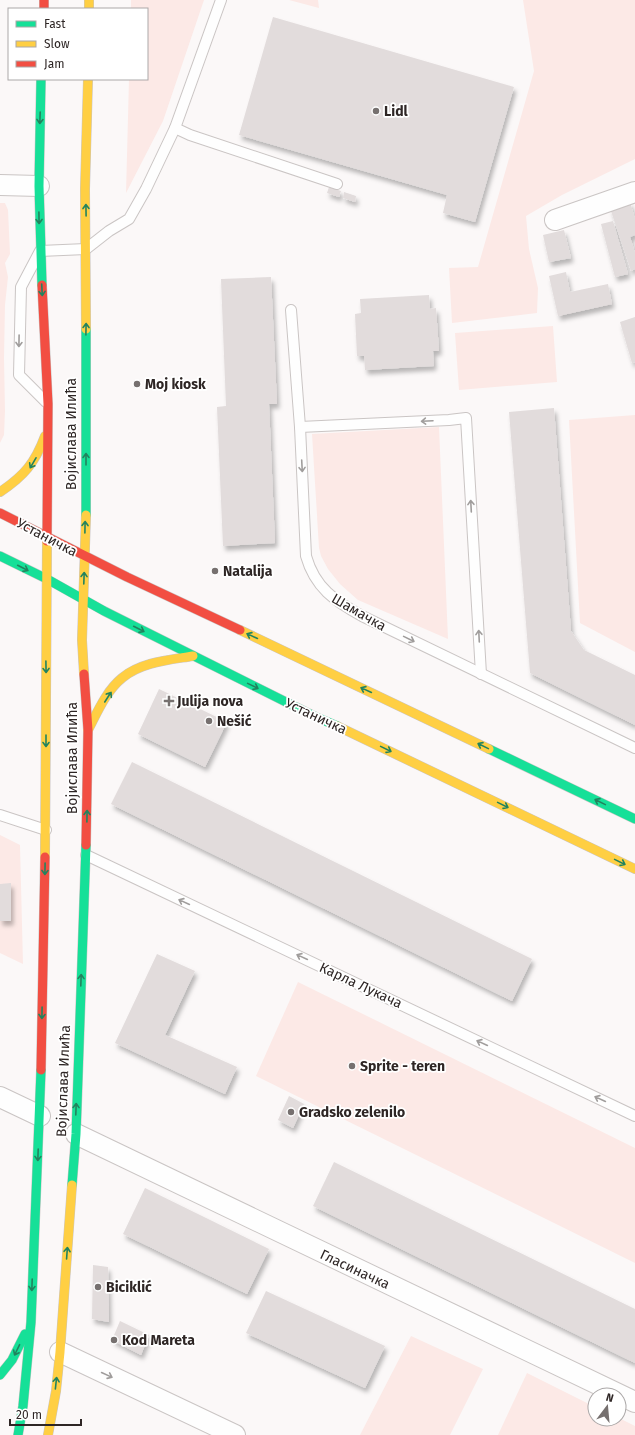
<svg xmlns="http://www.w3.org/2000/svg" width="635" height="1435" font-family="'Fira Sans',sans-serif">
<style>
.green{fill:#fce9e6}
.building{fill:#e2dcdc;filter:url(#shadow)}
.lines{fill:none;stroke-linecap:round;stroke-linejoin:round}
.lane-casing{stroke:#cac5c4;stroke-width:12}
.street-casing{stroke:#cac5c4;stroke-width:22}
.fast-casing{stroke:#cac5c4;stroke-width:10}
.slow-casing{stroke:#cac5c4;stroke-width:10}
.jam-casing{stroke:#cac5c4;stroke-width:10}
.lane{stroke:#fefefe;stroke-width:10}
.street{stroke:#fefefe;stroke-width:20}
.fast{stroke:#16e098;stroke-width:9}
.slow{stroke:#ffcf43;stroke-width:9}
.jam{stroke:#f24e42;stroke-width:9}
.oneway{stroke:#22835e}
.oneway2{stroke:#a09d9c}
.poi-dot{fill:#76706f;stroke:#fff;stroke-width:1.5}
.labels{text-anchor:middle;stroke-width:3.5;stroke-linejoin:round;paint-order:stroke}
.poi-label{font-size:14px;font-weight:bold;fill:#2e2625;stroke:#fff;text-anchor:start}
.street-label{font-size:14px;fill:#2e2625;stroke:#fff}
</style>
<defs>
<filter id="shadow"><feDropShadow dx="2.5" dy="4.5" stdDeviation="2" flood-color="#0004"/></filter>
</defs>
<rect width="100%" height="100%" fill="#fbf8f8"/>
<g class="green">
<polygon points="131,0 204,0 163,121 126,193 129,79 147,79 147,9 131,9"/>
<polygon points="289,0 318,0 319,8"/>
<polygon points="523,0 635,0 635,159 562,195 526,216 529,249 538,288 537,313 452,323 449,268 478,267 534,71"/>
<polygon points="0,203 5,203 8,210 10,254 5,263 8,277 5,305 4,358 5,411 4,435 0,443"/>
<polygon points="553,326 557,382 459,390 455,333"/>
<polygon points="635,415 635,652 580,623 569,420"/>
<polygon points="439,427 448,639 358,600 340,584 328,569 321,556 319,548 312,434"/>
<polygon points="0,835 20,845 23,964 0,953"/>
<polygon points="298,982 635,1148 635,1263 256,1076"/>
<polygon points="411,1336 483,1369 450,1435 360,1435"/>
<polygon points="527,1373 595,1407 595,1419 619,1418 635,1426 635,1435 498,1435"/>
</g>
<g class="building">
<polygon points="273,17 514,87 475,222 443,213 447,195 239,135"/>
<polygon points="329,187 341,191 339,197 327,193"/>
<polygon points="344,192 356,196 355,202 343,198"/>
<polygon points="630,202 635,219 635,235 630,237 635,253 635,269 631,271 610,208"/>
<polygon points="613,221 628,274 615,277 601,224"/>
<polygon points="564,230 571,258 549,262 543,235"/>
<polygon points="566,272 570,292 608,284 612,304 558,316 549,276"/>
<polygon points="271,277 277,404 269,404 275,543 223,546 217,407 226,406 221,279"/>
<polygon points="429,295 430,309 436,308 439,351 433,351 434,366 365,370 364,356 357,356 355,314 361,313 360,299"/>
<polygon points="635,317 635,362 632,363 620,322"/>
<polygon points="554,408 571,631 584,650 635,675 635,725 530,673 509,412"/>
<polygon points="159,689 227,722 205,767 138,734"/>
<polygon points="132,762 532,959 512,1001 111,804"/>
<polygon points="11,883 11,921 0,921 0,884"/>
<polygon points="157,954 195,971 165,1035 237,1067 225,1094 115,1043"/>
<polygon points="289,1096 304,1104 293,1128 278,1120"/>
<polygon points="334,1162 635,1309 635,1363 313,1206"/>
<polygon points="145,1188 269,1249 247,1294 123,1234"/>
<polygon points="93,1265 108,1267 109,1322 92,1319"/>
<polygon points="266,1291 385,1346 365,1388 246,1333"/>
<polygon points="120,1321 149,1335 141,1355 112,1340"/>
</g>
<g class="lines">
<g class="lane-casing">
<g id="lane">
<polyline points="175,128 190,135 337,184"/>
<path d="M291,310L300,427L306,556C315,588 335,601 362,616L635,748"/>
<polyline points="46,402 19,375 21,287 40,251 86,249 109,231 129,219 146,189 175,128 221,0"/>
<polyline points="300,427 449,420 466,418 481,674"/>
<polyline points="0,815 46,830"/>
<polyline points="86,855 635,1116"/>
</g>
</g>
<g class="street-casing">
<g id="street">
<polyline points="0,185 39,186"/>
<polyline points="555,220 635,192"/>
<polyline points="0,1097 40,1116"/>
<polyline points="76,1134 635,1402"/>
<polyline points="60,1352 235,1435"/>
</g>
</g>
<g class="fast-casing">
<g id="fast">
<polyline points="41,79 39,186 42,285"/>
<polyline points="86,515 86,329"/>
<polyline points="0,556 47,579 104,611 316,717 337,726"/>
<polyline points="489,749 635,819"/>
<polyline points="72,1185 76,1134 86,845"/>
<polyline points="0,1375 12,1360 25,1334"/>
<polyline points="18,1435 23,1406 31,1322 41,1070"/>
</g>
</g>
<g class="slow-casing">
<g id="slow">
<polyline points="89,0 89,9"/>
<polyline points="86,329 85,189 88,79"/>
<path d="M0,492C24,476 35,463 45,436"/>
<polyline points="240,630 489,749"/>
<polyline points="84,674 82,640 86,515"/>
<polyline points="337,726 635,869"/>
<path d="M88,730C97,713 106,691 122,678C141,662 169,660 193,656"/>
<polyline points="45,857 47,541"/>
<polyline points="48,1435 56,1391 60,1352 72,1185"/>
</g>
</g>
<g class="jam-casing">
<g id="jam">
<polyline points="44,0 44,9"/>
<polyline points="42,285 48,404 47,541"/>
<polyline points="0,513 127,577 240,630"/>
<polyline points="84,674 88,730 86,845"/>
<polyline points="41,1070 45,857"/>
</g>
</g>
<use href="#lane" class="lane"/>
<use href="#street" class="street"/>
<use href="#fast" class="fast"/>
<use href="#slow" class="slow"/>
<use href="#jam" class="jam"/>
</g>
<defs><path id="oneway-shaft" d="M-6 0H5M1.5-3L5.5 0L1.5 3" fill="none" stroke-width="1.6" stroke-linecap="round" stroke-linejoin="round"/></defs>
<g class="oneway">
<use href="#oneway-shaft" transform="translate(40 118) rotate(92)"/>
<use href="#oneway-shaft" transform="translate(86 210) rotate(-91)"/>
<use href="#oneway-shaft" transform="translate(39 218) rotate(89)"/>
<use href="#oneway-shaft" transform="translate(42 290) rotate(87)"/>
<use href="#oneway-shaft" transform="translate(86 329) rotate(-89)"/>
<use href="#oneway-shaft" transform="translate(86 459) rotate(-90)"/>
<use href="#oneway-shaft" transform="translate(33 463) rotate(120)"/>
<use href="#oneway-shaft" transform="translate(85 527) rotate(-89)"/>
<use href="#oneway-shaft" transform="translate(23 568) rotate(27)"/>
<use href="#oneway-shaft" transform="translate(84 578) rotate(-88)"/>
<use href="#oneway-shaft" transform="translate(139 629) rotate(27)"/>
<use href="#oneway-shaft" transform="translate(252 636) rotate(-155)"/>
<use href="#oneway-shaft" transform="translate(46 667) rotate(89)"/>
<use href="#oneway-shaft" transform="translate(253 686) rotate(26)"/>
<use href="#oneway-shaft" transform="translate(366 690) rotate(-155)"/>
<use href="#oneway-shaft" transform="translate(108 697) rotate(-57)"/>
<use href="#oneway-shaft" transform="translate(46 741) rotate(90)"/>
<use href="#oneway-shaft" transform="translate(483 746) rotate(-154)"/>
<use href="#oneway-shaft" transform="translate(386 749) rotate(26)"/>
<use href="#oneway-shaft" transform="translate(600 802) rotate(-154)"/>
<use href="#oneway-shaft" transform="translate(503 805) rotate(26)"/>
<use href="#oneway-shaft" transform="translate(87 816) rotate(-89)"/>
<use href="#oneway-shaft" transform="translate(620 862) rotate(26)"/>
<use href="#oneway-shaft" transform="translate(45 869) rotate(91)"/>
<use href="#oneway-shaft" transform="translate(81 980) rotate(-88)"/>
<use href="#oneway-shaft" transform="translate(42 1013) rotate(91)"/>
<use href="#oneway-shaft" transform="translate(76 1109) rotate(-88)"/>
<use href="#oneway-shaft" transform="translate(38 1155) rotate(92)"/>
<use href="#oneway-shaft" transform="translate(67 1253) rotate(-86)"/>
<use href="#oneway-shaft" transform="translate(32 1285) rotate(92)"/>
<use href="#oneway-shaft" transform="translate(17 1350) rotate(116)"/>
<use href="#oneway-shaft" transform="translate(56 1383) rotate(-84)"/>
</g>
<g class="oneway2">
<use href="#oneway-shaft" transform="translate(19 341) rotate(91)"/>
<use href="#oneway-shaft" transform="translate(427 421) rotate(177)"/>
<use href="#oneway-shaft" transform="translate(302 466) rotate(87)"/>
<use href="#oneway-shaft" transform="translate(471 506) rotate(-93)"/>
<use href="#oneway-shaft" transform="translate(479 636) rotate(-93)"/>
<use href="#oneway-shaft" transform="translate(409 639) rotate(26)"/>
<use href="#oneway-shaft" transform="translate(184 902) rotate(-155)"/>
<use href="#oneway-shaft" transform="translate(302 957) rotate(-155)"/>
<use href="#oneway-shaft" transform="translate(482 1043) rotate(-155)"/>
<use href="#oneway-shaft" transform="translate(600 1099) rotate(-155)"/>
<use href="#oneway-shaft" transform="translate(107 1375) rotate(25)"/>
</g>
<g class="poi-dot">
<circle cx="376" cy="111" r="4"/>
<circle cx="137" cy="384" r="4"/>
<circle cx="215" cy="571" r="4"/>
<path d="M167 695h4v4h4v4h-4v4h-4v-4h-4v-4h4z"/>
<circle cx="209" cy="721" r="4"/>
<circle cx="352" cy="1066" r="4"/>
<circle cx="291" cy="1112" r="4"/>
<circle cx="98" cy="1287" r="4"/>
<circle cx="114" cy="1340" r="4"/>
</g>
<g class="labels">
<g class="poi-label">
<text x="384" y="116">Lidl</text>
<text x="145" y="389">Moj kiosk</text>
<text x="223" y="576">Natalija</text>
<text x="177" y="706">Julija nova</text>
<text x="217" y="726">Nešić</text>
<text x="360" y="1071">Sprite - teren</text>
<text x="299" y="1117">Gradsko zelenilo</text>
<text x="106" y="1292">Biciklić</text>
<text x="122" y="1345">Kod Mareta</text>
</g>
<g class="street-label">
<text transform="translate(71 434) rotate(-90)" y="5">Војислава Илића</text>
<text transform="translate(47 537) rotate(28)" y="5">Устаничка</text>
<text transform="translate(359 612) rotate(30)" y="5">Шамачка</text>
<text transform="translate(316 716) rotate(25)" y="5">Устаничка</text>
<text transform="translate(72 758) rotate(-90)" y="5">Војислава Илића</text>
<text transform="translate(361 985) rotate(25)" y="5">Карла Лукача</text>
<text transform="translate(63 1081) rotate(-88)" y="5">Војислава Илића</text>
<text transform="translate(355 1269) rotate(25)" y="5">Гласиначка</text>
</g>
</g>
<rect x="8" y="8" width="140" height="72" fill="#ffffff" stroke="#aba8a8"/>
<rect x="16" y="21" width="20" height="6" fill="#16e098" stroke="#aba8a8"/>
<text x="44" y="28" font-size="12" fill="#2e2625">Fast</text>
<rect x="16" y="41" width="20" height="6" fill="#ffcf43" stroke="#aba8a8"/>
<text x="44" y="48" font-size="12" fill="#2e2625">Slow</text>
<rect x="16" y="61" width="20" height="6" fill="#f24e42" stroke="#aba8a8"/>
<text x="44" y="68" font-size="12" fill="#2e2625">Jam</text>
<g transform="translate(607 1407) rotate(16)"><circle r="19" fill="#ffffff" stroke="#aba8a8"/>
<path d="M0-3L7 15L0 10L-7 15Z" fill="#76706f"/>
<text y="-6" font-size="11" font-weight="bold" text-anchor="middle" fill="#2e2625">N</text>
</g>
<path d="M10 1419v6h71v-6" fill="none" stroke="#2e2625" stroke-width="2"/>
<text x="16" y="1419" font-size="12" fill="#2e2625" stroke="#ffffff" stroke-width="3" paint-order="stroke">20 m</text>
</svg>
